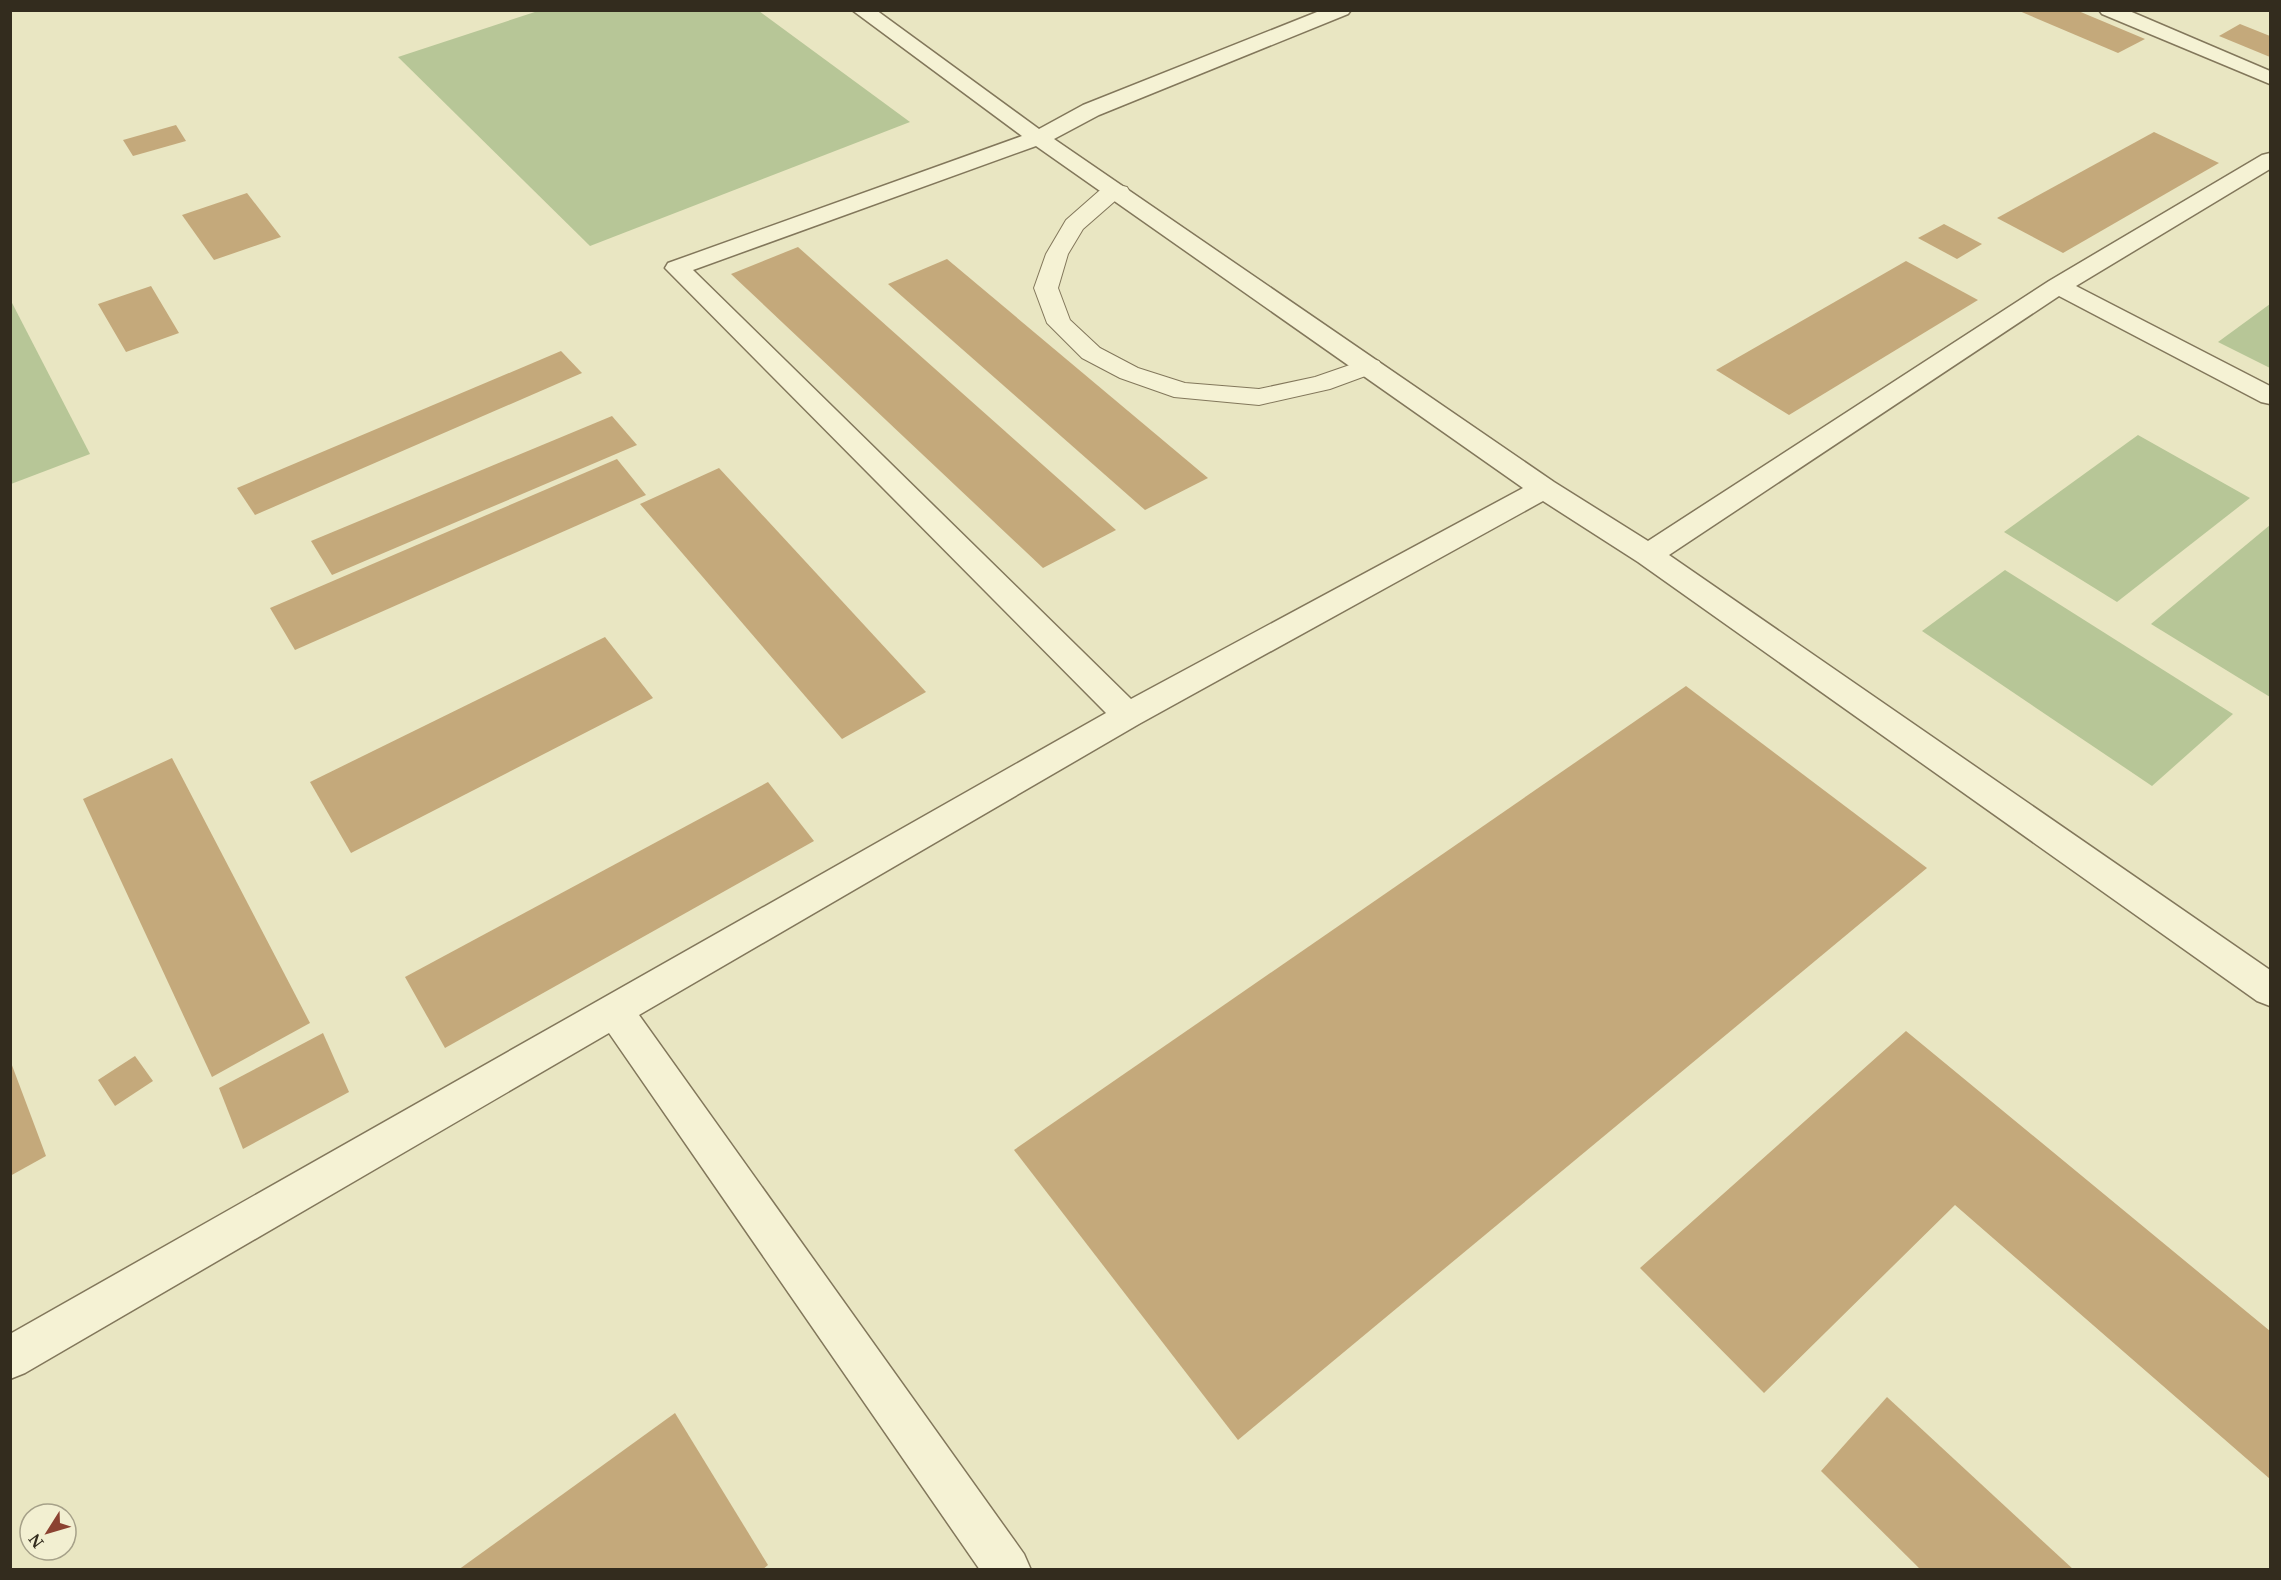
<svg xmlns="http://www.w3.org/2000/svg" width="2281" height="1580" font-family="'Noto Serif',serif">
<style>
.green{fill:#b7c697}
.building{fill:#c4a97b}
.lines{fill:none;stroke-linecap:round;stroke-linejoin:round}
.service-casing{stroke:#82775b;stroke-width:2}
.minor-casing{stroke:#82775b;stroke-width:3}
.service{fill:#f5f2d4;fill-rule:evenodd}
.minor{fill:#f5f2d4;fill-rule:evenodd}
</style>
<rect width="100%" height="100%" fill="#e9e6c2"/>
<g class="green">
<polygon points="541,10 759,11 910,122 590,246 398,57"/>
<polygon points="10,299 90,454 11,484 10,484"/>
<polygon points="2270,304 2270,368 2218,342"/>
<polygon points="2138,435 2250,498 2117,602 2004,532"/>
<polygon points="2270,525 2270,697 2151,624"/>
<polygon points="2005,570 2233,714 2152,786 1922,631"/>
</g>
<g class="building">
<polygon points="2017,10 2076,10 2145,39 2118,53"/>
<polygon points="2240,24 2270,36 2270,57 2219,36"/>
<polygon points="176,125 186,141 133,156 123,140"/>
<polygon points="2154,132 2219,163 2063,253 1997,218"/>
<polygon points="247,193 281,237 214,260 182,215"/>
<polygon points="1944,224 1982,244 1957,259 1918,238"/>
<polygon points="798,247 1116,530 1043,568 731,274"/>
<polygon points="947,259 1208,478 1145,510 888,284"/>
<polygon points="1906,261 1978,300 1789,415 1716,370"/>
<polygon points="151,286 179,333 126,352 98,304"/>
<polygon points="561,351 582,373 255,515 237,488"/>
<polygon points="612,416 637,445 332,575 311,541"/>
<polygon points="617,459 646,495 295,650 270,608"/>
<polygon points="719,468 926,692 842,739 640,504"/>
<polygon points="605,637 653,698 351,853 310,782"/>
<polygon points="1686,686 1927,868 1238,1440 1014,1150"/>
<polygon points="172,758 310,1023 212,1077 83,799"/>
<polygon points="768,782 814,841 445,1048 405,977"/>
<polygon points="1906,1031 2270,1331 2270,1479 1955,1205 1764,1393 1640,1268"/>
<polygon points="323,1033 349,1092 243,1149 219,1088"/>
<polygon points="135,1056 153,1081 115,1106 98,1080"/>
<polygon points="10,1060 46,1156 10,1176"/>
<polygon points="1887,1397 2074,1570 1921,1570 1821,1471"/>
<polygon points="675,1413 768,1565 762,1570 458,1570"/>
</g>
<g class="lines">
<g class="service-casing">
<polygon id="service" points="1119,185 1127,187 1130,192 1127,197 1115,201 1083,229 1068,254 1058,288 1070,320 1100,348 1138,368 1185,383 1259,389 1315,377 1370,358 1379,361 1382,366 1379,371 1330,389 1259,405 1174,397 1120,378 1082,358 1047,323 1034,288 1046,254 1066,220 1099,191"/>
</g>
<g class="minor-casing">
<g id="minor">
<path d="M852,10H876L1039,129L1083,105L1322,10H1351L1348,14L1099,115L1054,139L1554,482L1648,541L2049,281L2262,155L2270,153V169L2076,286L2270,386V404L2261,402L2059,296L1669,555L2270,970V1006L2257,1001L1638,562L1543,501L1139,724L639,1015L1024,1554L1031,1570H980L609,1033L25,1373L10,1379V1334L1106,713L665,268L668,263L1022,136ZM1036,146L1523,488L1131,699L693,270Z"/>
<polygon points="2099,10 2127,10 2270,71 2270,84 2102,14"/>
</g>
</g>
<use href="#service" class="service"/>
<use href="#minor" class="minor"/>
</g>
<rect width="2281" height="1580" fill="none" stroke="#332c1e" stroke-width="24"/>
<g transform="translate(48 1532) rotate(233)"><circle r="28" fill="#f2efd1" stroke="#a6a189" stroke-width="1.5"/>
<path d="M0-4.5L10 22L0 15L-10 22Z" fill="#8b4231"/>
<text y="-9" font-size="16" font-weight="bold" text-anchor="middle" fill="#332c1e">N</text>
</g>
</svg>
